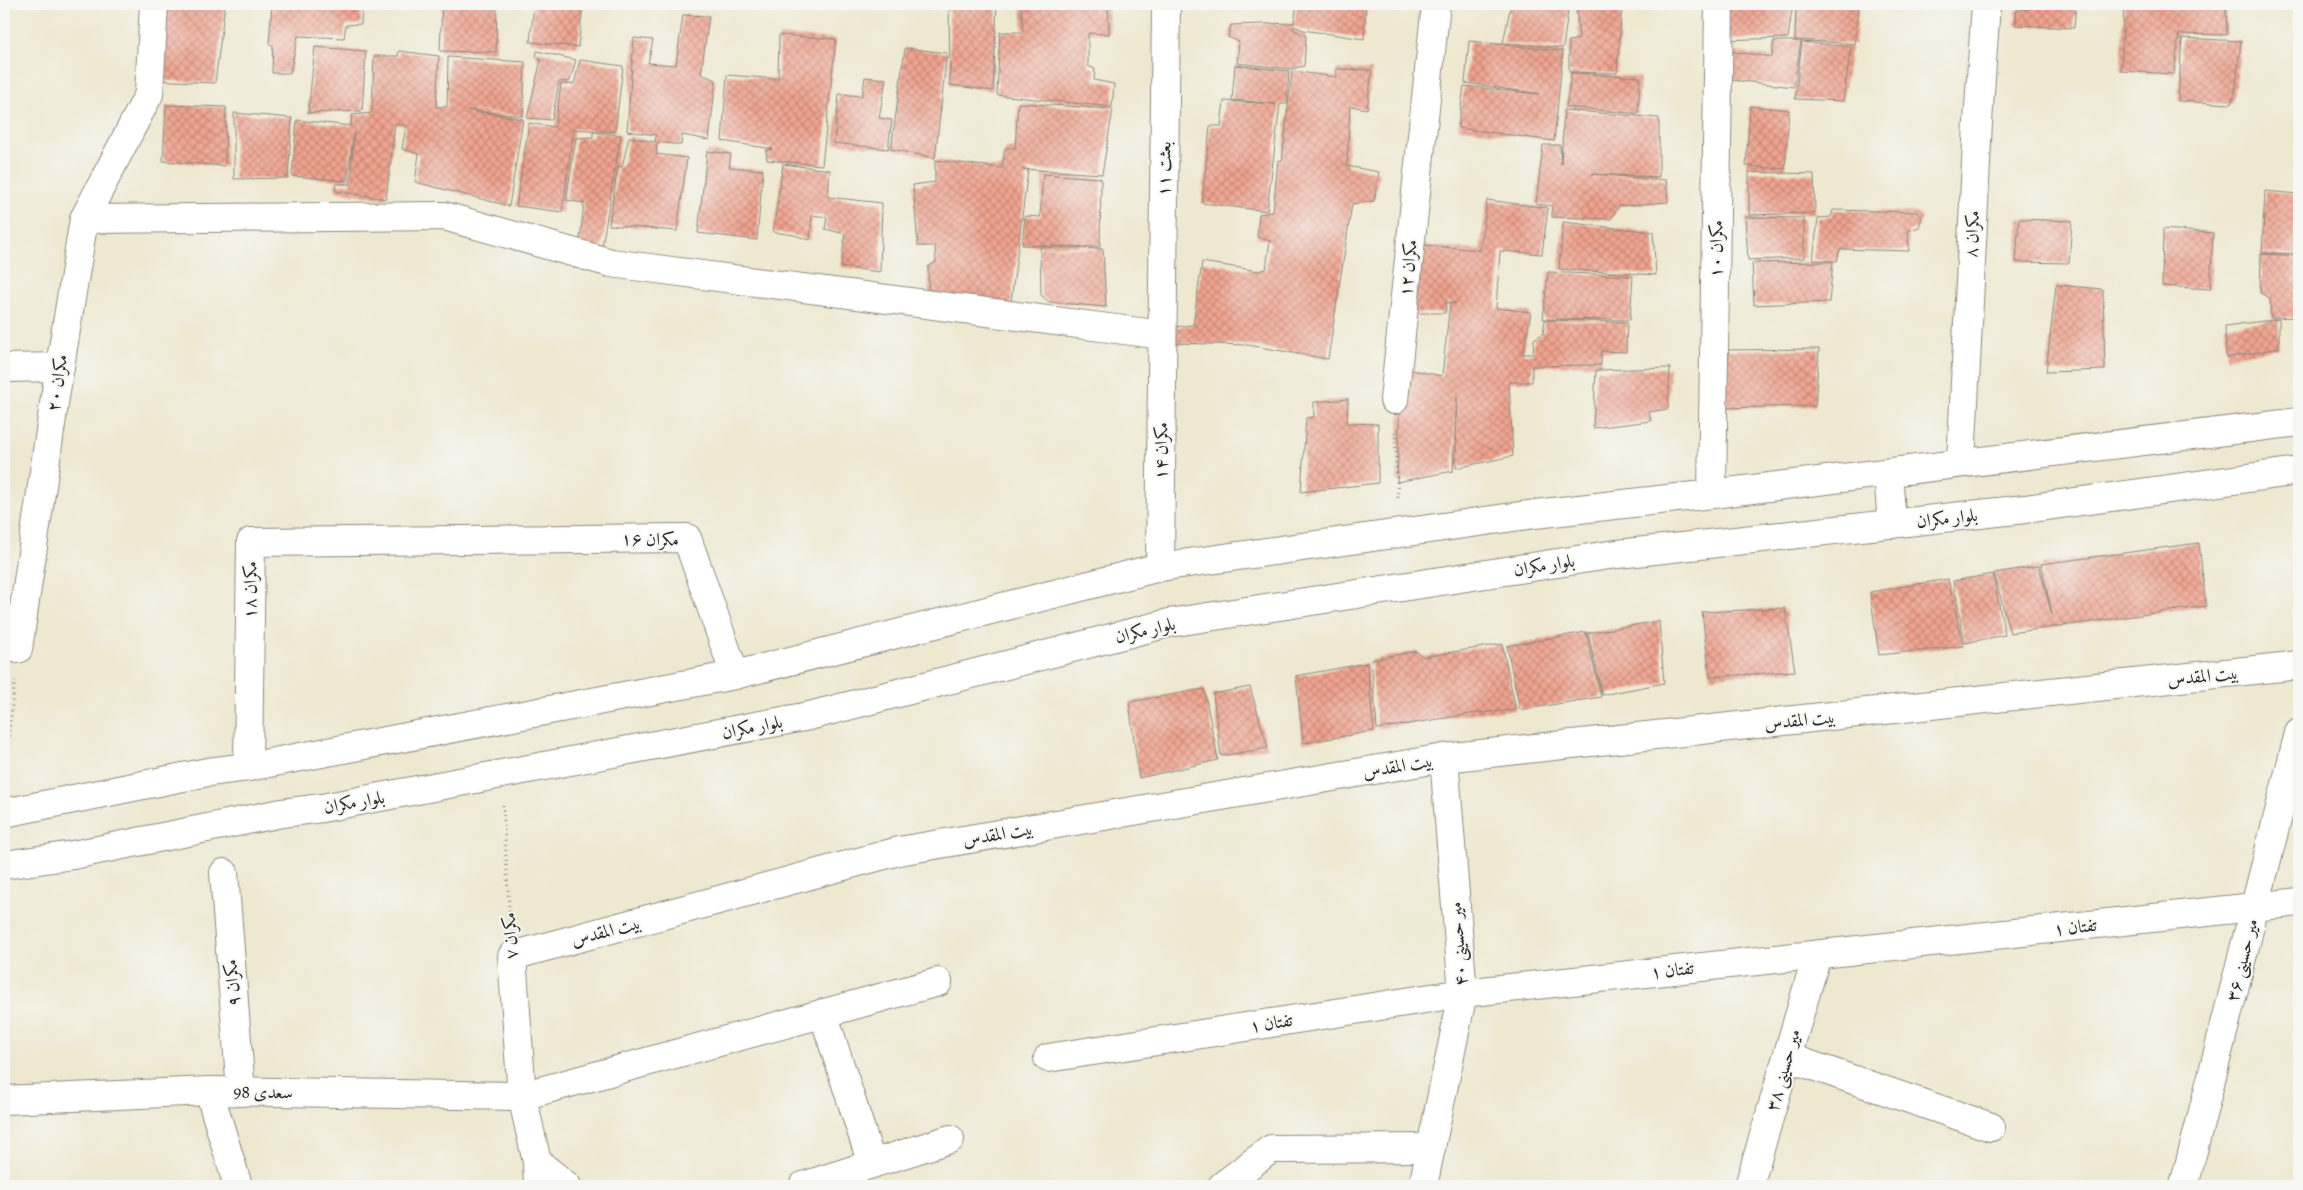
<svg xmlns="http://www.w3.org/2000/svg" width="2303" height="1190" font-family="Alegreya,Amiri,serif">
<style>
.building{fill:url(#building-cross-hatch)}
.lines{fill:none;stroke-linecap:round;stroke-linejoin:round}
.minor-casing{stroke:#8c8a7e;stroke-width:30}
.tertiary-casing{stroke:#8c8a7e;stroke-width:30}
.path{stroke:#8c8a7e;stroke-width:3;stroke-dasharray:1 4;stroke-linecap:butt}
.minor{stroke:#fff;stroke-width:28}
.tertiary{stroke:#fff;stroke-width:28}
.labels{text-anchor:middle;stroke-width:4;stroke-linejoin:round;paint-order:stroke}
.street-label{font-size:18px;fill:#2b2b2b;stroke:#f6f6f2}
</style>
<defs>
<pattern id="building-cross-hatch" width="8" height="8" patternUnits="userSpaceOnUse" patternTransform="scale(1.25)"><rect width="8" height="8" fill="#f1a490"/><path d="M0 0l8 8M0 8l8-8" fill="none" stroke="#c38676"/></pattern>
</defs>
<rect width="100%" height="100%" fill="#f6f6f2"/>
<filter id="ink" filterUnits="userSpaceOnUse"><feTurbulence type="fractalNoise" baseFrequency=".02" numOctaves="2"/><feDisplacementMap in="SourceGraphic" scale="10" xChannelSelector="R" yChannelSelector="G"/><feConvolveMatrix kernelMatrix="1 2 1 2 8 2 1 2 1" color-interpolation-filters="sRGB"/></filter>
<filter id="wash" filterUnits="userSpaceOnUse"><feTurbulence type="fractalNoise" baseFrequency=".0096" numOctaves="4" result="noise"/><feDisplacementMap in="SourceGraphic" scale="20" xChannelSelector="R" yChannelSelector="G"/><feGaussianBlur stdDeviation="1.12" result="paint"/><feColorMatrix in="noise" values="0 0 0 0 0 0 0 0 0 0 0 0 0 0 0 0 0 1.4 0 .05"/><feComposite in="paint" operator="in"/></filter>
<g filter="url(#wash)">
<rect width="100%" height="100%" fill="#eee8d0"/>
<g id="blocks">
<g class="building">
<polygon points="157,4 225,4 215,83 153,80"/>
<polygon points="272,4 362,4 361,24 346,25 344,38 298,36 290,73 272,73 273,45 269,44"/>
<polygon points="442,4 497,4 496,52 440,51"/>
<polygon points="534,4 583,4 578,47 530,42"/>
<polygon points="949,4 997,4 993,91 950,85"/>
<polygon points="1021,4 1108,4 1109,34 1088,33 1088,66 1095,69 1094,80 1114,84 1112,107 997,95 1000,32 1023,32"/>
<polygon points="1297,4 1366,4 1364,39 1303,30 1294,26 1293,29 1306,36 1304,66 1290,69 1237,63 1239,42 1228,37 1231,25 1294,23"/>
<polygon points="1511,4 1569,4 1563,48 1503,43"/>
<polygon points="1576,4 1622,4 1617,73 1569,72 1569,41 1579,39"/>
<polygon points="1719,4 1793,4 1788,38 1719,40"/>
<polygon points="1796,4 1859,4 1855,44 1795,40"/>
<polygon points="2028,4 2076,4 2074,28 2015,25 2017,10 2028,9"/>
<polygon points="2124,4 2226,4 2227,35 2179,34 2174,74 2121,71"/>
<polygon points="683,15 709,16 701,74 716,80 709,140 682,135 681,145 657,142 656,154 687,158 677,231 609,225 618,166 622,167 629,137 655,142 656,135 627,131 634,38 653,40 648,63 676,65"/>
<polygon points="779,35 836,39 822,165 767,160 766,151 773,149 722,141 727,75 778,79"/>
<polygon points="2182,38 2241,41 2235,93 2231,104 2178,101"/>
<polygon points="1469,41 1563,51 1554,141 1458,128 1464,86 1539,94 1465,83"/>
<polygon points="1774,41 1801,41 1794,87 1723,79 1721,50 1772,57"/>
<polygon points="1802,42 1851,47 1843,101 1795,99"/>
<polygon points="315,47 366,51 362,111 308,113"/>
<polygon points="905,48 947,53 935,158 891,149"/>
<polygon points="399,51 439,56 436,107 447,107 448,57 525,62 523,116 467,110 523,119 509,206 415,182 419,154 402,149 406,126 395,124 386,199 336,191 335,184 350,184 354,133 347,181 292,176 297,120 351,126 352,115 372,113 374,56 398,56"/>
<polygon points="537,51 576,60 570,81 559,82 552,120 527,118 541,60 536,57"/>
<polygon points="580,60 623,66 615,132 574,129 562,212 516,206 529,123 555,127 561,84 574,84"/>
<polygon points="1235,65 1289,71 1287,104 1280,104 1267,211 1202,203 1210,126 1221,126 1224,101 1276,104 1232,100"/>
<polygon points="1336,69 1372,70 1367,109 1350,106 1347,166 1379,172 1374,201 1352,204 1328,359 1248,345 1174,343 1174,327 1193,325 1202,262 1259,271 1266,269 1270,241 1257,237 1259,214 1273,212 1278,160 1282,161 1292,71 1336,77"/>
<polygon points="1571,73 1640,77 1638,114 1566,107"/>
<polygon points="865,77 886,79 879,118 892,120 888,149 834,143 839,94 862,96"/>
<polygon points="1018,103 1113,109 1102,174 1022,169 1028,170 1010,309 929,300 928,267 936,262 935,246 918,246 913,185 935,182 935,160 1002,168 1005,148 1015,148"/>
<polygon points="166,105 226,107 225,166 163,161"/>
<polygon points="1750,106 1789,110 1785,169 1746,166"/>
<polygon points="1564,110 1659,118 1659,177 1592,174 1666,180 1668,202 1619,206 1611,219 1552,217 1552,206 1536,204 1543,145 1560,145 1561,164"/>
<polygon points="234,113 292,118 288,178 234,179"/>
<polygon points="593,132 621,135 601,252 579,248 584,203 566,200 576,138 593,137"/>
<polygon points="707,151 731,154 729,167 763,170 757,240 698,233"/>
<polygon points="783,164 830,170 828,197 882,203 880,272 841,267 845,234 825,229 827,217 812,215 810,240 794,235 773,232"/>
<polygon points="1749,172 1814,174 1815,213 1749,215"/>
<polygon points="1043,174 1101,178 1100,247 1022,245 1025,216 1040,217"/>
<polygon points="2265,191 2299,194 2299,254 2262,253"/>
<polygon points="1487,200 1548,208 1542,254 1500,251 1496,308 1531,312 1523,354 1533,354 1534,339 1543,334 1545,320 1627,322 1626,352 1601,351 1601,365 1532,366 1532,382 1509,382 1513,456 1456,468 1457,396 1453,471 1397,482 1401,368 1442,376 1450,303 1456,303 1447,302 1445,313 1403,313 1412,244 1480,250"/>
<polygon points="1833,210 1916,212 1922,217 1919,227 1908,231 1909,251 1840,249 1837,261 1813,260 1818,218 1831,217"/>
<polygon points="1745,217 1804,218 1804,258 1748,260"/>
<polygon points="2019,219 2072,221 2069,263 2016,262"/>
<polygon points="1563,222 1653,232 1656,275 1559,269"/>
<polygon points="2163,229 2213,233 2210,289 2162,286"/>
<polygon points="1040,247 1103,249 1106,307 1049,302 1041,295"/>
<polygon points="2261,254 2299,256 2299,317 2271,318 2270,298 2260,293"/>
<polygon points="1833,262 1829,302 1754,305 1752,263"/>
<polygon points="1548,272 1633,276 1630,320 1543,319"/>
<polygon points="2056,285 2103,289 2105,370 2046,372"/>
<polygon points="2279,319 2279,348 2226,358 2225,326"/>
<polygon points="1819,349 1815,406 1719,408 1717,350"/>
<polygon points="1670,368 1668,409 1649,412 1651,421 1593,428 1596,370"/>
<polygon points="1348,399 1347,423 1378,424 1378,483 1301,492 1306,418 1314,417 1314,402"/>
<polygon points="2199,543 2206,606 2010,633 1994,573 2039,566 2052,615 2041,564"/>
<polygon points="1993,574 2005,635 1965,643 1953,581"/>
<polygon points="1948,579 1964,646 1879,655 1870,592"/>
<polygon points="1785,608 1795,671 1710,677 1702,612"/>
<polygon points="1659,621 1664,683 1602,695 1588,633"/>
<polygon points="1586,632 1601,697 1520,710 1507,646"/>
<polygon points="1502,644 1516,710 1476,713 1377,729 1371,660 1416,651 1423,657"/>
<polygon points="1367,663 1374,731 1303,743 1296,676"/>
<polygon points="1250,687 1268,748 1221,756 1213,694"/>
<polygon points="1204,689 1218,760 1139,778 1129,702"/>
</g>
</g>
</g>
<g filter="url(#ink)">
<use href="#blocks" fill-opacity="0" stroke="#8c8a7e" stroke-width="1"/>
<g class="lines">
<g class="minor-casing">
<g id="minor">
<polyline points="84,219 444,216 611,263 1162,335"/>
<polyline points="4,368 60,367"/>
<polyline points="1394,400 1436,4"/>
<polyline points="1961,463 1978,122 1986,4"/>
<polyline points="1712,494 1719,4"/>
<polyline points="1160,567 1166,4"/>
<polyline points="18,649 55,397 84,219 149,94 154,4"/>
<polyline points="248,767 251,542 687,538 735,675"/>
<polyline points="224,873 241,1092"/>
<polyline points="823,1013 872,1164"/>
<polyline points="1787,1057 1991,1127"/>
<polyline points="1048,1058 1463,993 2299,902"/>
<polyline points="209,1091 238,1186"/>
<polyline points="4,1100 209,1091 522,1096 938,982"/>
<polyline points="537,1162 567,1186"/>
<polyline points="538,1186 537,1162 522,1096 512,956 899,851 1444,758 2299,665"/>
<polyline points="803,1186 950,1139"/>
<polyline points="1222,1186 1271,1149 1431,1148"/>
<polyline points="1423,1186 1463,993 1444,758"/>
<polyline points="1749,1186 1817,955"/>
<polyline points="2184,1186 2299,733"/>
</g>
</g>
<g class="tertiary-casing">
<g id="tertiary">
<polyline points="1888,473 1892,524"/>
<polyline points="4,813 208,772 248,767 735,675 1160,567 1535,514 1712,494 2299,422"/>
<polyline points="4,865 73,855 282,813 322,808 809,716 1169,623 1609,555 2025,509 2299,471"/>
</g>
</g>
<g class="path">
<polyline points="1395,432 1398,500"/>
<polyline points="4,776 15,680"/>
<polyline points="503,805 510,924"/>
</g>
<use href="#minor" class="minor"/>
<use href="#tertiary" class="tertiary"/>
</g>
</g>
<g class="labels">
<g class="street-label">
<text transform="translate(1164 169) rotate(-89)" y="6">بعثت ۱۱</text>
<text transform="translate(1972 234) rotate(-87)" y="6">مکران ۸</text>
<text transform="translate(1716 249) rotate(-89)" y="6">مکران ۱۰</text>
<text transform="translate(1408 268) rotate(-84)" y="6">مکران ۱۲</text>
<text transform="translate(57 383) rotate(-81)" y="6">مکران ۲۰</text>
<text transform="translate(1161 451) rotate(-89)" y="6">مکران ۱۴</text>
<text transform="translate(1947 518) rotate(-6)" y="6">بلوار مکران</text>
<text transform="translate(650 539) rotate(1)" y="6">مکران ۱۶</text>
<text transform="translate(1544 565) rotate(-9)" y="6">بلوار مکران</text>
<text transform="translate(250 590) rotate(-89)" y="6">مکران ۱۸</text>
<text transform="translate(1145 630) rotate(-13)" y="6">بلوار مکران</text>
<text transform="translate(2203 676) rotate(-6)" y="6">بیت المقدس</text>
<text transform="translate(1800 720) rotate(-6)" y="6">بیت المقدس</text>
<text transform="translate(752 727) rotate(-11)" y="6">بلوار مکران</text>
<text transform="translate(1398 766) rotate(-10)" y="6">بیت المقدس</text>
<text transform="translate(354 802) rotate(-10)" y="6">بلوار مکران</text>
<text transform="translate(998 834) rotate(-10)" y="6">بیت المقدس</text>
<text transform="translate(2075 927) rotate(-6)" y="6">تفتان ۱</text>
<text transform="translate(606 931) rotate(-15)" y="6">بیت المقدس</text>
<text transform="translate(510 936) rotate(-93)" y="6">مکران ۷</text>
<text transform="translate(1458 944) rotate(-94)" y="6">میر حسینی ۴۰</text>
<text transform="translate(2242 960) rotate(-76)" y="6">میر حسینی ۳۶</text>
<text transform="translate(1672 970) rotate(-6)" y="6">تفتان ۱</text>
<text transform="translate(232 983) rotate(-94)" y="6">مکران ۹</text>
<text transform="translate(1271 1023) rotate(-9)" y="6">تفتان ۱</text>
<text transform="translate(1783 1070) rotate(-74)" y="6">میر حسینی ۳۸</text>
<text transform="translate(263 1092) rotate(1)" y="6">سعدی 98</text>
</g>
</g>
<rect width="2303" height="1190" fill="none" stroke="#f6f6f2" stroke-width="20"/>
</svg>
